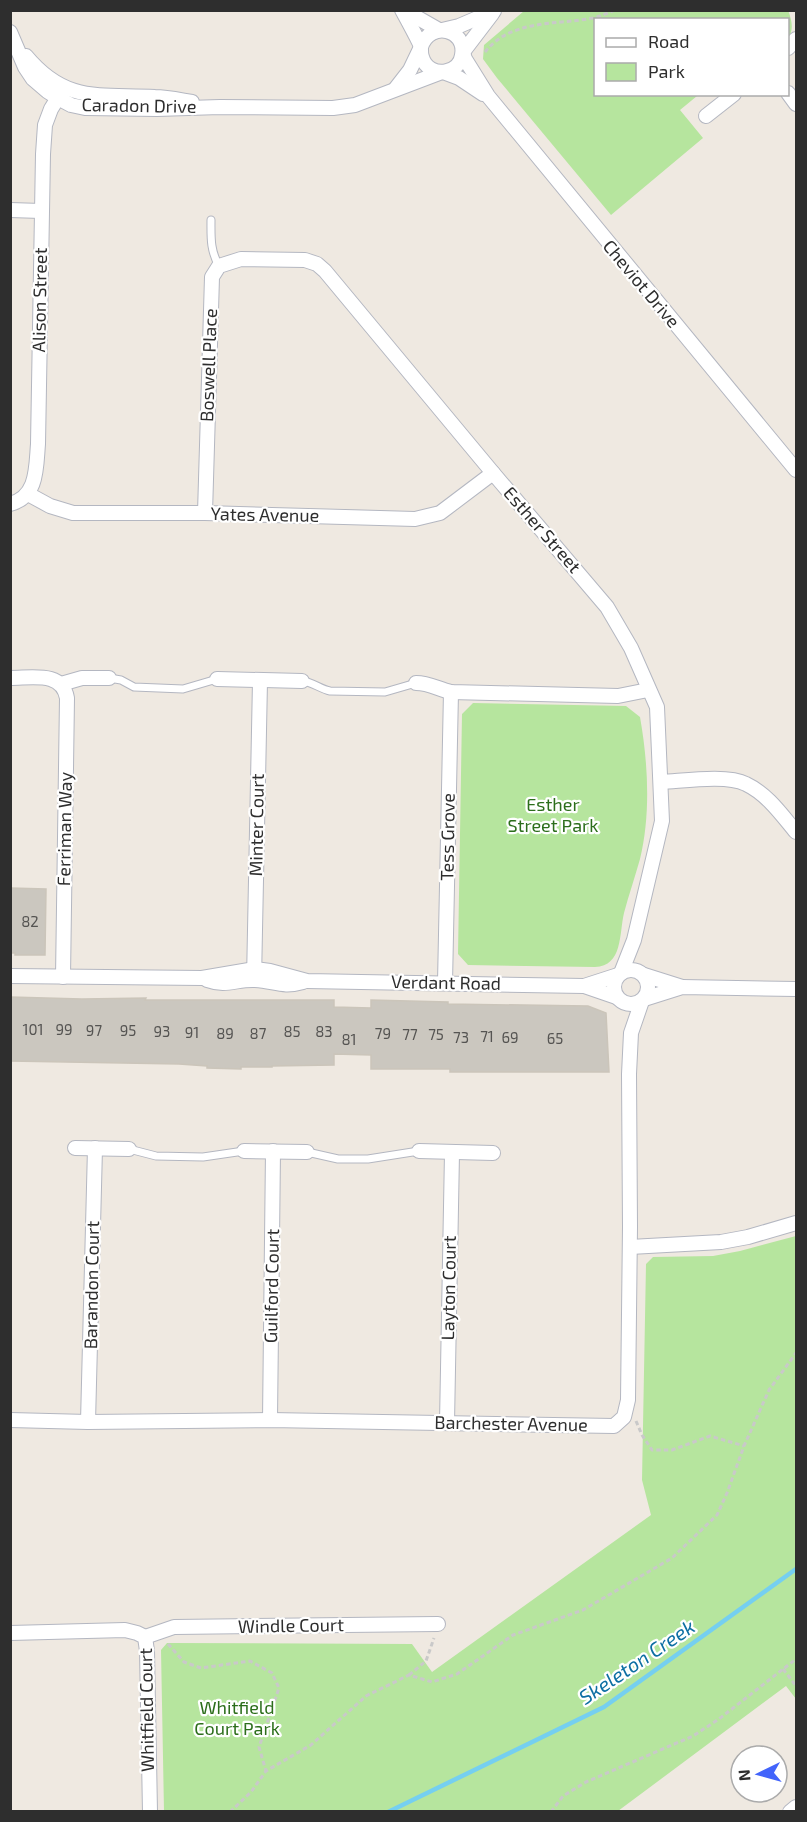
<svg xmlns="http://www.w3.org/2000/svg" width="807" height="1822" font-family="'Exo 2',sans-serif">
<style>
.green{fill:#b6e59e}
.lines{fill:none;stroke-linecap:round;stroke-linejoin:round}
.stream{stroke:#75cff0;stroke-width:4.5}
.building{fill:#cbc7bf;stroke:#cbc5ba;stroke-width:1.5}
.service-casing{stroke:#b4b7c1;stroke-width:9}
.minor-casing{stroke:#b4b7c1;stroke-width:16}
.path{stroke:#c9c9c9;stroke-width:3;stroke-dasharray:4.5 3;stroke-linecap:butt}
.service{stroke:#fff;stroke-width:7}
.minor{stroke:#fff;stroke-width:14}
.labels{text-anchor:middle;stroke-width:4.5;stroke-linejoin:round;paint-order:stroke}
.number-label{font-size:15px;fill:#555452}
.street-label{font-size:18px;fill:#2e2e2e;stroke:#fff}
.park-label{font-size:18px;fill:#2c6e1b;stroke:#fff}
.water-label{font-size:20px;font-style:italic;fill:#0d6fa3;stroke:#fff}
</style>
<rect width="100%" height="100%" fill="#efe9e1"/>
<g class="green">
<path d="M788,10C792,21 794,29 788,39V20H596V94L722,95L720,96H697L680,110L703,138L611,215L497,78L483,59L484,45L524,11Z"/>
<path d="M473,703L626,706L640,717C648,762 651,814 640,859C635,877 629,894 624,913C619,934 623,966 595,967L468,965L458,954L462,714Z"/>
<polygon points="796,1236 796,1699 786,1686 618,1811 164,1811 161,1650 167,1643 412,1644 432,1672 651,1515 642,1480 646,1264 653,1257 713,1256 740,1251"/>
</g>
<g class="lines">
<polyline class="stream" points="388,1812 604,1707 796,1569"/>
</g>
<g class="building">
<polygon points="10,888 46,889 45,955 15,955 15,953 10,953"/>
<polygon points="10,997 82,999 146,998 145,1000 334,1000 334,1007 371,1008 371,1000 448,1002 448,1004 588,1006 606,1013 609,1072 450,1072 450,1069 371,1069 371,1055 334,1054 334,1065 272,1066 272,1067 241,1067 241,1069 207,1068 207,1066 179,1064 10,1061"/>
</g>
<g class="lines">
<g class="service-casing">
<g id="service">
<path d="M211,220C211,237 210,250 219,266"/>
<polyline points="109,678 121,680 134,687 183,689 217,679"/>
<path d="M302,681C313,682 320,689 330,691L385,692L416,683"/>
<polyline points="129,1149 156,1156 203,1157 244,1151"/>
<polyline points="307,1152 338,1159 368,1159 419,1151"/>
</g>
</g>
<g class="minor-casing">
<g id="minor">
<path d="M402,10C408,21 414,32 420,44C422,48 420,52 422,57C425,68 436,74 447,71C455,69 461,63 462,55C467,29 430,20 421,47"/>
<polyline points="404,10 439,30"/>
<polyline points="442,30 459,26 494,11"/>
<polyline points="10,32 25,67 33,79 47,91 58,98 71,105 85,108 157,109 220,107 333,108 355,105 442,72"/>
<polyline points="788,48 796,39"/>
<polyline points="463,52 492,14"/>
<polyline points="463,53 465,59 488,96 796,470"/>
<path d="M26,56C66,104 100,94 155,97C167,97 180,100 192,102"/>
<polyline points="443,72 459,78 483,94"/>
<polyline points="396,88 410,70 421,47"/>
<polyline points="788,93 796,104"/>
<polyline points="706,116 734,94"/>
<polyline points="10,210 41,211"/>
<polyline points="28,494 50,506 73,513 205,513 415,519 440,513 493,473"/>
<path d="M10,504C38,497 36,467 38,444L43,154L45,125L51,109L64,88"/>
<polyline points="205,513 212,277 219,266 241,259 305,260 317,264 325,271 493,473 607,607 631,648 657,707 662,821 634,940 621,973"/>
<path d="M10,678C33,678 62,671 67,698L63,977"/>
<polyline points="217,679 302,681"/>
<path d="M416,683C429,683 438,689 451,692L618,696L648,690"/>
<polyline points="61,684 82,678 109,678"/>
<path d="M662,782C683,781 727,774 746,784C767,794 781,814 796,832"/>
<circle cx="631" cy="987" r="17"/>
<polyline points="644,975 682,987"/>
<polyline points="10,976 202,978 255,969 270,971 307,981 584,986 616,997"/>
<path d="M207,980C226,987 237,979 255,980C275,981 282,988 303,982"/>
<polyline points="254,980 260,681"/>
<polyline points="445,983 451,692"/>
<polyline points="584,986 618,975"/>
<polyline points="644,999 682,987 796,989"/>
<polyline points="75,1148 129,1149"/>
<polyline points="244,1151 307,1152"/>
<polyline points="419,1151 493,1153"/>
<polyline points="630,1247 721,1242 748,1237 796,1223"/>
<polyline points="10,1420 88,1422 270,1420 614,1426 624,1417 628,1400 630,1227 629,1074 631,1033 642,1001"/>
<polyline points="270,1420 273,1151"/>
<polyline points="88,1422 95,1148"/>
<polyline points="447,1423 452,1153"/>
<polyline points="10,1633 125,1630 137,1633 145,1637 147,1651 150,1812"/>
<polyline points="145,1637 174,1627 438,1624"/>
<polyline points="790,1812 796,1807"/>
</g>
</g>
<g class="path">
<path d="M485,52C511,19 557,25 593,18C601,16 608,13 615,10"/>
<polyline points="636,1421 642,1435 652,1450 672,1450 710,1436 744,1446"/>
<polyline points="168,1644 184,1662 201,1668 250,1661 272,1673 279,1688 259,1747 266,1771"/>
<polyline points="783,1669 796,1686"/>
<polyline points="409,1675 426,1661 434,1638"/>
<polyline points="230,1812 251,1792 266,1771 311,1745 366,1696 409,1675 432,1682 457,1674 513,1635 583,1610 672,1558 717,1515 727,1493 744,1446 769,1390 796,1353"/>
<polyline points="551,1812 563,1796 586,1782 693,1736 719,1719 796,1659"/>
</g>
<use href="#service" class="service"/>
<use href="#minor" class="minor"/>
</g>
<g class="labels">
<g class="number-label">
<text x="30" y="927">82</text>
<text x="33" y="1035">101</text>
<text x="64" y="1035">99</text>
<text x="94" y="1036">97</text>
<text x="128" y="1036">95</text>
<text x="162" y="1037">93</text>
<text x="292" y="1037">85</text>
<text x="324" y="1037">83</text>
<text x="192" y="1038">91</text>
<text x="225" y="1039">89</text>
<text x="258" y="1039">87</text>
<text x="383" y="1039">79</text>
<text x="410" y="1040">77</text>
<text x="436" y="1040">75</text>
<text x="487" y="1042">71</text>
<text x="461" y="1043">73</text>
<text x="510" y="1043">69</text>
<text x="555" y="1044">65</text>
<text x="349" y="1045">81</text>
</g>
<g class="street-label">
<text transform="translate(139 106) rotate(1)" y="6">Caradon Drive</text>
<text transform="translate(641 284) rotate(50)" y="6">Cheviot Drive</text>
<text transform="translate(40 300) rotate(-89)" y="6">Alison Street</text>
<text transform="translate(209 365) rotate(-88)" y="6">Boswell Place</text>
<text transform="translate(265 515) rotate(1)" y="6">Yates Avenue</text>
<text transform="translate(542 530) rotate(49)" y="6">Esther Street</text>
<text transform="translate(257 825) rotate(-89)" y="6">Minter Court</text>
<text transform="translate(65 829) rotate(-89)" y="6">Ferriman Way</text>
<text transform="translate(448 837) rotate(-89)" y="6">Tess Grove</text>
<text transform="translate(446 983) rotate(1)" y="6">Verdant Road</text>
<text transform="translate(92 1285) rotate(-89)" y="6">Barandon Court</text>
<text transform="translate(272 1286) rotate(-89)" y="6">Guilford Court</text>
<text transform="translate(449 1288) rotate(-89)" y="6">Layton Court</text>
<text transform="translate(511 1424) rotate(1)" y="6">Barchester Avenue</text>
<text transform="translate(291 1626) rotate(-1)" y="6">Windle Court</text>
<text transform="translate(147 1710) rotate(-91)" y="6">Whitfield Court</text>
</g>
<g class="park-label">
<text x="553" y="811">Esther<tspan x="553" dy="21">Street Park</tspan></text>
<text x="237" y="1714">Whitfield<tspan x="237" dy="21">Court Park</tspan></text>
</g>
<g class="water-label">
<text transform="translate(637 1662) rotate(-34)" y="7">Skeleton Creek</text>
</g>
</g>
<rect width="807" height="1822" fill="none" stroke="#2e2e2e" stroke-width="24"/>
<rect x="594" y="18" width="195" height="78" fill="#ffffff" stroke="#ababab" stroke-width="1.5"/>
<rect x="606" y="38" width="30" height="9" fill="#ffffff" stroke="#ababab" stroke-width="1.5"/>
<text x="648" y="48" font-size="18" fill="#2e2e2e">Road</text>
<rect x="606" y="63" width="30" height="18" fill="#b6e59e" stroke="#ababab" stroke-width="1.5"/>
<text x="648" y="78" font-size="18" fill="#2e2e2e">Park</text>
<g transform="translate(759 1774) rotate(265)"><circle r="28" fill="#ffffff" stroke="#ababab" stroke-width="1.5"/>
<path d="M0-4.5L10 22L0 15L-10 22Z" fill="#4264fb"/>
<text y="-9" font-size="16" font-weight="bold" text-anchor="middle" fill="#2e2e2e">N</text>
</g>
</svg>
